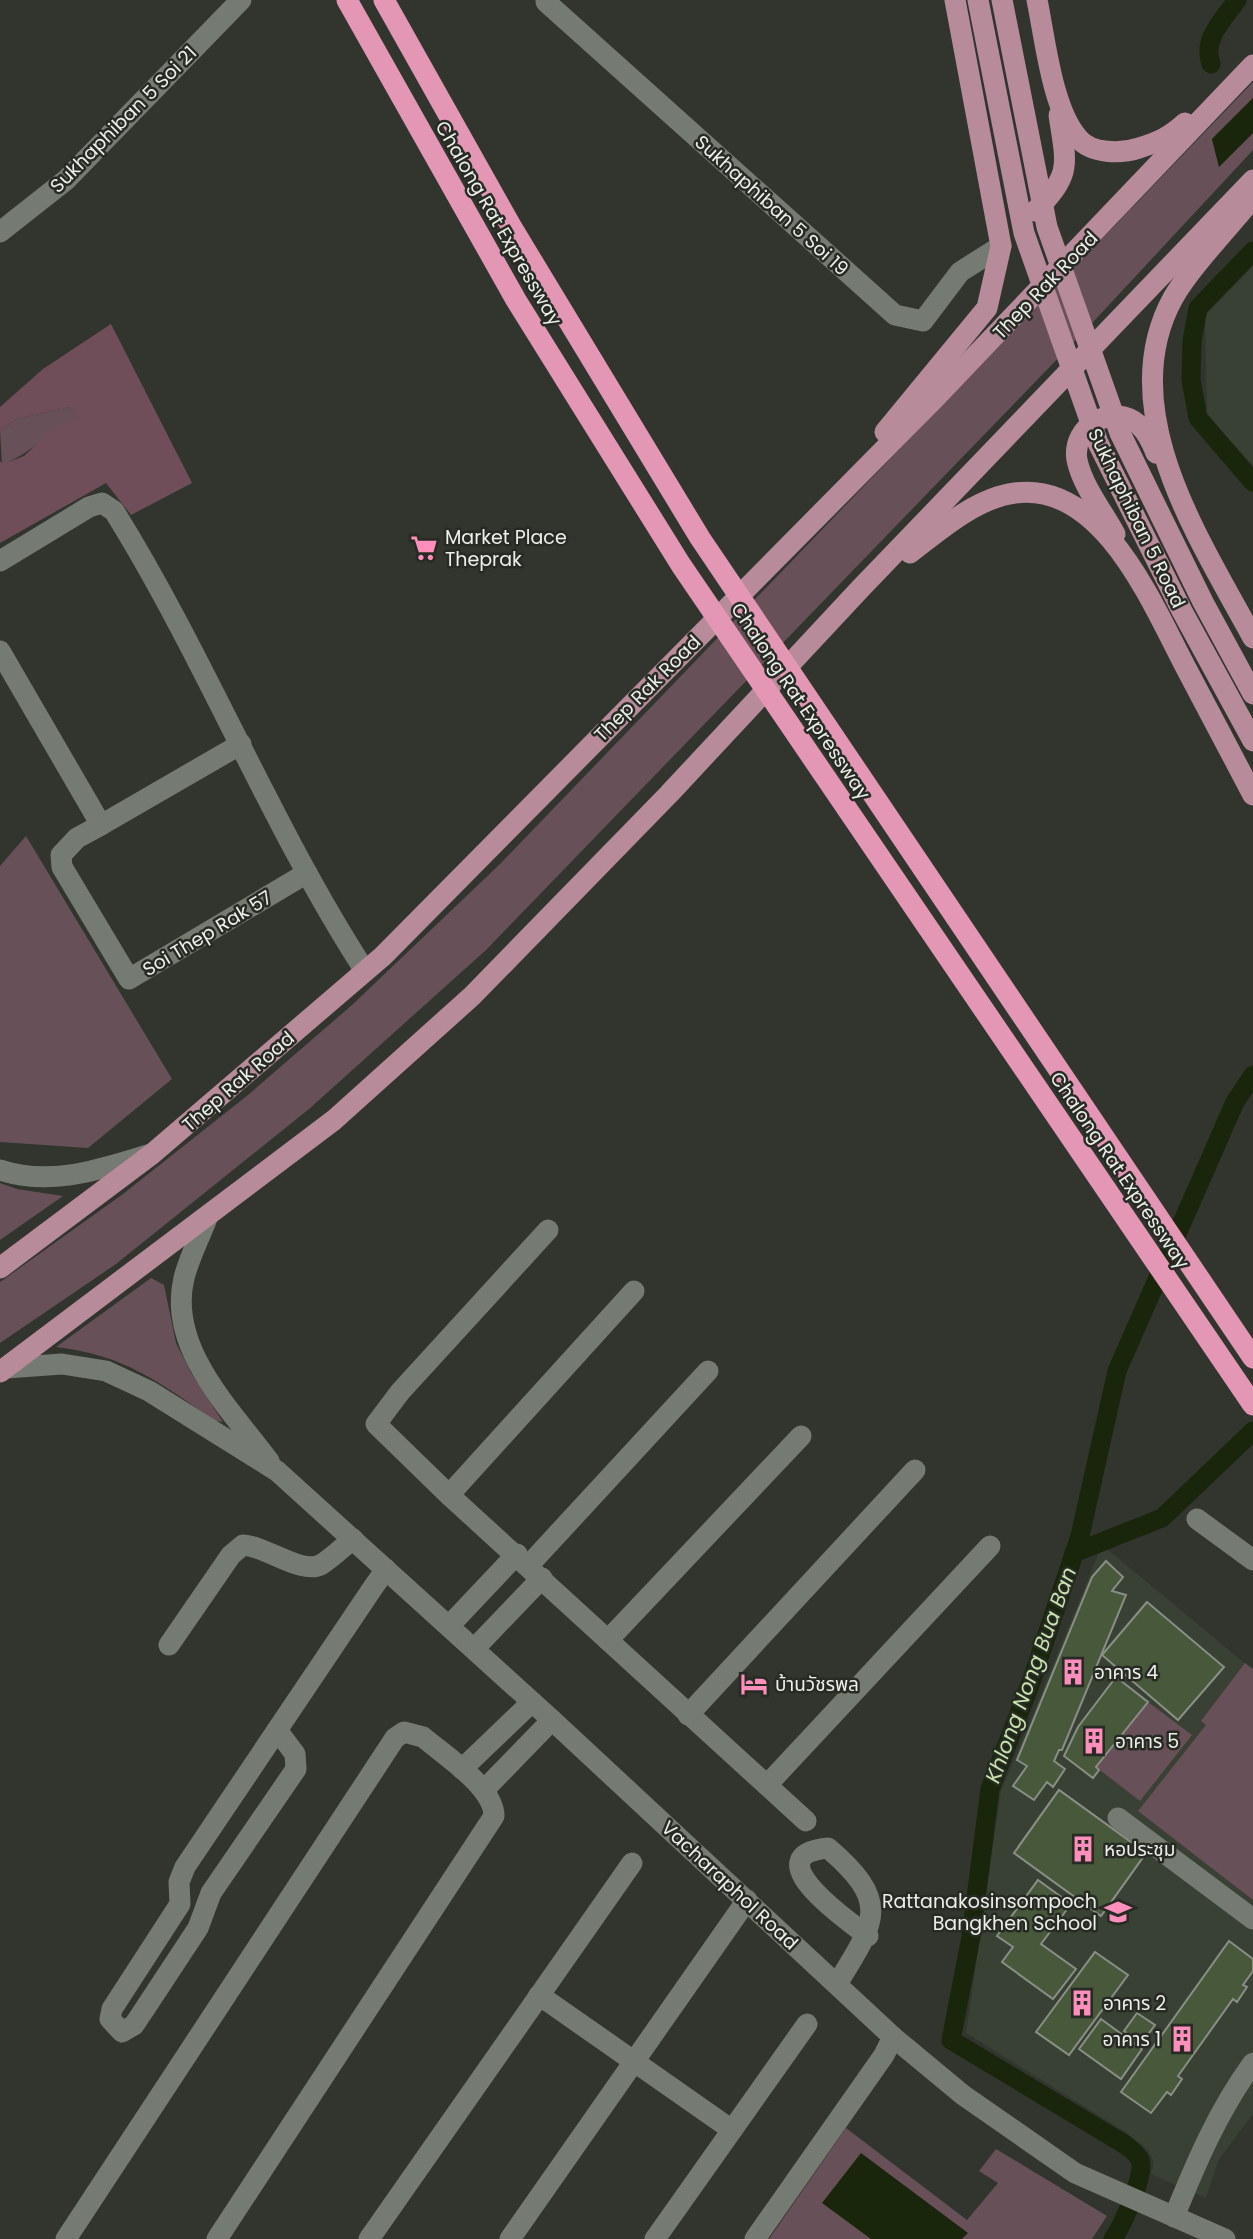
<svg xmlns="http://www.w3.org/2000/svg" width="1253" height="2239" font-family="Poppins,'Noto Sans Thai',sans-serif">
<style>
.built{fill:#394034}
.green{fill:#685058}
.forest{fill:#6f4e5a}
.water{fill:#19260b}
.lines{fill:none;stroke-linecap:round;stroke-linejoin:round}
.canal{stroke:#19260b;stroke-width:19}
.building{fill:#48583b;stroke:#898e86;stroke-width:2}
.minor{stroke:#757a72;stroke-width:21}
.major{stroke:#b78b9a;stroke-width:21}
.highway{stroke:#e397b4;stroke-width:21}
.labels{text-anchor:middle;stroke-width:5;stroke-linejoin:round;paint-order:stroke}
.street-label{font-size:19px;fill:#edefeb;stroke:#272b24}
.poi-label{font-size:19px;fill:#edefeb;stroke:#272b24;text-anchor:start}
.water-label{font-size:21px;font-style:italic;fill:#c6e3ad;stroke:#272b24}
</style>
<rect width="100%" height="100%" fill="#31352e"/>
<g class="built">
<polygon points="1253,266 1253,465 1207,415 1205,316"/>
<polygon points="1102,1545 1253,1670 1253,2114 1219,2159 1206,2198 1151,2174 1154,2162 1148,2150 1127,2133 966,2033 1001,1791"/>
</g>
<g class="green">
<polygon points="1253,82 1253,98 1212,139 1219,166 1253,133 1253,150 1095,320 486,950 309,1109 116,1264 0,1343 0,1282 123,1194 248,1095 352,1005 499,865"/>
<path d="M70,407L79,416C51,431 31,453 2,465L0,430L17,419Z"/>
<polygon points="26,836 172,1079 88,1148 0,1142 0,866"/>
<polygon points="0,1183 17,1189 63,1196 0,1240"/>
<path d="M151,1278L164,1285L176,1343L191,1373L223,1422L215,1421C159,1382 125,1355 56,1347Z"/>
<polygon points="1245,1663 1253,1669 1253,1900 1138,1811 1206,1725 1201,1721"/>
<polygon points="1148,1702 1192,1735 1140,1801 1096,1767"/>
<polygon points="846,2128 967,2220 998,2183 979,2171 996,2149 1107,2216 1092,2239 769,2239"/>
</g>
<polygon class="forest" points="111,324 192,483 131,515 106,483 0,543 0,461 3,464 24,456 51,431 78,416 70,407 17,419 0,430 0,407 43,369"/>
<g class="water">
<polygon points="1253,98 1253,133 1219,167 1212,139"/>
<polygon points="861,2153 968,2233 962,2239 871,2239 822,2203"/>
</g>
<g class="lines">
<g class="canal">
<path d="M1211,64C1202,39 1223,20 1237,0"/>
<polyline points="1253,251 1198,308 1192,341 1191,380 1198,418 1253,482"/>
<polyline points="1074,1553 1162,1518 1253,1431"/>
<path d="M1113,2239C1122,2226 1146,2174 1140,2160C1137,2153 1129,2148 1124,2144L951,2040L971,1937L990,1789L1031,1682L1080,1536L1117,1371L1235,1102L1253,1075"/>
</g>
</g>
<g class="building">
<polygon points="1106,1561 1123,1577 1112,1591 1126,1595 1062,1750 1059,1750 1054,1761 1065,1769 1053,1787 1047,1782 1034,1800 1013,1786 1027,1766 1017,1760 1092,1577"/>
<polygon points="1147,1602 1224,1667 1178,1720 1102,1655"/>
<polygon points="1116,1677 1148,1702 1096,1767 1099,1770 1093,1778 1064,1756 1078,1727"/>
<polygon points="1059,1790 1146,1853 1106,1909 1019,1846"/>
<polygon points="1059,1790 1146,1853 1101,1916 1014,1853"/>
<polygon points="1038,1880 1071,1904 1041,1944 1076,1969 1053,1999 1002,1962 1013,1947 997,1936"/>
<polygon points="1229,1941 1253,1959 1253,1971 1243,1985 1247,1987 1237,2002 1233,1999 1178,2076 1182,2079 1171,2095 1167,2092 1151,2113 1121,2092"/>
<polygon points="1095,1952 1128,1975 1069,2055 1036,2032"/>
<polygon points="1137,2013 1155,2025 1141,2044 1124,2031"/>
<polygon points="1101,2019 1142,2049 1121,2079 1079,2049"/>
</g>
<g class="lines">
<g class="minor">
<polyline points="546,2 895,315 923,321 960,272 1001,246"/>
<polyline points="0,232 66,180 241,0"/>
<path d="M0,561L89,507L102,503L114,511C206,659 270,824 365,971"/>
<polyline points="0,651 101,825 241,744"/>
<polyline points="101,825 77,838 61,855 62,867 129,979 307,873"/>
<path d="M0,1170C52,1187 100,1169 151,1154"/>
<path d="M207,1218C200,1237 189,1258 184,1278C167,1348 231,1410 269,1461"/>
<polyline points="548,1230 400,1392 376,1424 449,1495 806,1821"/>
<polyline points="6,1368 62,1364 106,1371 149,1391 277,1471 552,1720 893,2037 963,2095 1075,2173 1225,2239"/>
<polyline points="449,1495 634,1291"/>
<polyline points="1197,1519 1253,1560"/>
<polyline points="529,1565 708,1371"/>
<polyline points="449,1626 517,1554"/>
<polyline points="608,1640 801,1436"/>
<path d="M169,1645L231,1555L243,1545C266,1546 303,1576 322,1564C333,1557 343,1547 353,1539"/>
<polyline points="474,1649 542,1578"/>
<polyline points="688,1715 915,1470"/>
<polyline points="277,1730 295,1754 296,1769 211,1893 198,1928 144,2010 134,2025 122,2032 110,2019 112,2009 180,1904 179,1882 185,1867 372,1589 386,1569"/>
<polyline points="462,1769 532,1702"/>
<polyline points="767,1785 990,1546"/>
<polyline points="484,1790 552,1720"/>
<polyline points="1118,1818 1253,1919"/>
<path d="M837,1984C876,1921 891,1902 828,1848C753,1855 848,1921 868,1936"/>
<polyline points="539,1995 732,2130"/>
<path d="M1174,2217C1196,2163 1218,2111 1253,2063"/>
<path d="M66,2239L395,1738L404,1732L423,1737C444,1755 494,1787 494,1816L217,2239"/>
<polyline points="369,2239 632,1863"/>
<polyline points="510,2239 747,1900"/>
<polyline points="655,2239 807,2024"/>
<polyline points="755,2239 884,2055 893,2037"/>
</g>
<g class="major">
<polyline points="978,0 1024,233 1098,443 1182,611 1253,741"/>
<polyline points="1002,0 1047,227 1120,433 1203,602 1253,694"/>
<path d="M1037,0C1045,38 1052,109 1078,138C1091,154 1121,154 1139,148C1158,142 1170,137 1185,123"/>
<path d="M1253,198C1230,226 1190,268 1173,298C1112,409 1200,540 1253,638"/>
<path d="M1035,211C1073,175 1066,163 1059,115"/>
<polyline points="885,432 987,308 1001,246 955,0"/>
<path d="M1115,534C1103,512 1082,485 1077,460C1071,426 1113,402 1139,425C1147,432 1152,443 1156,453"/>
<path d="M910,553C940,530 976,498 1015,493C1103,481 1153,606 1186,668C1208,710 1231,753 1253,795"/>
<polyline points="0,1268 152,1154 383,956 937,396 1253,65"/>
<polyline points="0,1372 334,1120 472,996 669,794 860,589 1253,180"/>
</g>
<g class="highway">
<polyline points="347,0 516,300 681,565 1253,1405"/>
<polyline points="384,0 511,226 700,538 1253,1358"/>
</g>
</g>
<defs>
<g id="supermarket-bare" transform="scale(2.1)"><path d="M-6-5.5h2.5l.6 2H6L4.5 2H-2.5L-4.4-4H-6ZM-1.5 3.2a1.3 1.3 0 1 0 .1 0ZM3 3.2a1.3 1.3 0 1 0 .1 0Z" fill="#fe8ebc" stroke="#272b24" stroke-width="2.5" paint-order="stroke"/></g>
<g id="building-bare" transform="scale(2.1)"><path d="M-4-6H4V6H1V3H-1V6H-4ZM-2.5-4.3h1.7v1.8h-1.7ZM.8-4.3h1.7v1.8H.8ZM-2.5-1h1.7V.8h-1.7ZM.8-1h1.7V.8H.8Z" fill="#fe8ebc" stroke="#272b24" stroke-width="2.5" paint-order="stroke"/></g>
<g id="hotel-bare" transform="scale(2.1)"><path d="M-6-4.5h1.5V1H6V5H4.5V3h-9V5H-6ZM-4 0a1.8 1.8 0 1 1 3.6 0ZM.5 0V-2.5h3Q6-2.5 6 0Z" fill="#fe8ebc" stroke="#272b24" stroke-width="2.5" paint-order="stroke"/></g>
<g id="school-bare" transform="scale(2.1)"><path d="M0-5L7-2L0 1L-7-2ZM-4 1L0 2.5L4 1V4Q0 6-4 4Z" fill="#fe8ebc" stroke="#272b24" stroke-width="2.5" paint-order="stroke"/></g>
</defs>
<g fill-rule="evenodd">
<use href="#supermarket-bare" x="424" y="548"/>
<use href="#building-bare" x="1073" y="1672"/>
<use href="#hotel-bare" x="754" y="1684"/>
<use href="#building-bare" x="1094" y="1741"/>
<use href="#building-bare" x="1083" y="1849"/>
<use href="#school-bare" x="1118" y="1912"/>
<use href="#building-bare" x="1082" y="2003"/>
<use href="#building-bare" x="1182" y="2039"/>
</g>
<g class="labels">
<g class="street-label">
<text transform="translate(123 119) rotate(-45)" y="7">Sukhaphiban 5 Soi 21</text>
<text transform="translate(772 205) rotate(42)" y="7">Sukhaphiban 5 Soi 19</text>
<text transform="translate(499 223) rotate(60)" y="7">Chalong Rat Expressway</text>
<text transform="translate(1045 285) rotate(-46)" y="7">Thep Rak Road</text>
<text transform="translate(1137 518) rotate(64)" y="7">Sukhaphiban 5 Road</text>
<text transform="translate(647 688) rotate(-45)" y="7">Thep Rak Road</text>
<text transform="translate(801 701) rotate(56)" y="7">Chalong Rat Expressway</text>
<text transform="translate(207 933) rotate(-31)" y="7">Soi Thep Rak 57</text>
<text transform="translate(238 1081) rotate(-41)" y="7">Thep Rak Road</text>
<text transform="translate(1120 1170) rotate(56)" y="7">Chalong Rat Expressway</text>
<text transform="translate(730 1885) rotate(43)" y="7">Vacharaphol Road</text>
</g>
<g class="poi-label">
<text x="445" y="544">Market Place<tspan x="445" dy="22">Theprak</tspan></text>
<text x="1094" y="1679">อาคาร 4</text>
<text x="775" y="1691">บ้านวัชรพล</text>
<text x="1115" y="1748">อาคาร 5</text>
<text x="1104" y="1856">หอประชุม</text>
<text x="1097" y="1908" text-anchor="end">Rattanakosinsompoch<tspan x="1097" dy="22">Bangkhen School</tspan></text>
<text x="1103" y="2010">อาคาร 2</text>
<text x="1161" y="2046" text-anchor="end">อาคาร 1</text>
</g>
<g class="water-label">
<text transform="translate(1031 1675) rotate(-70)" y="7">Khlong Nong Bua Ban</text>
</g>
</g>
</svg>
